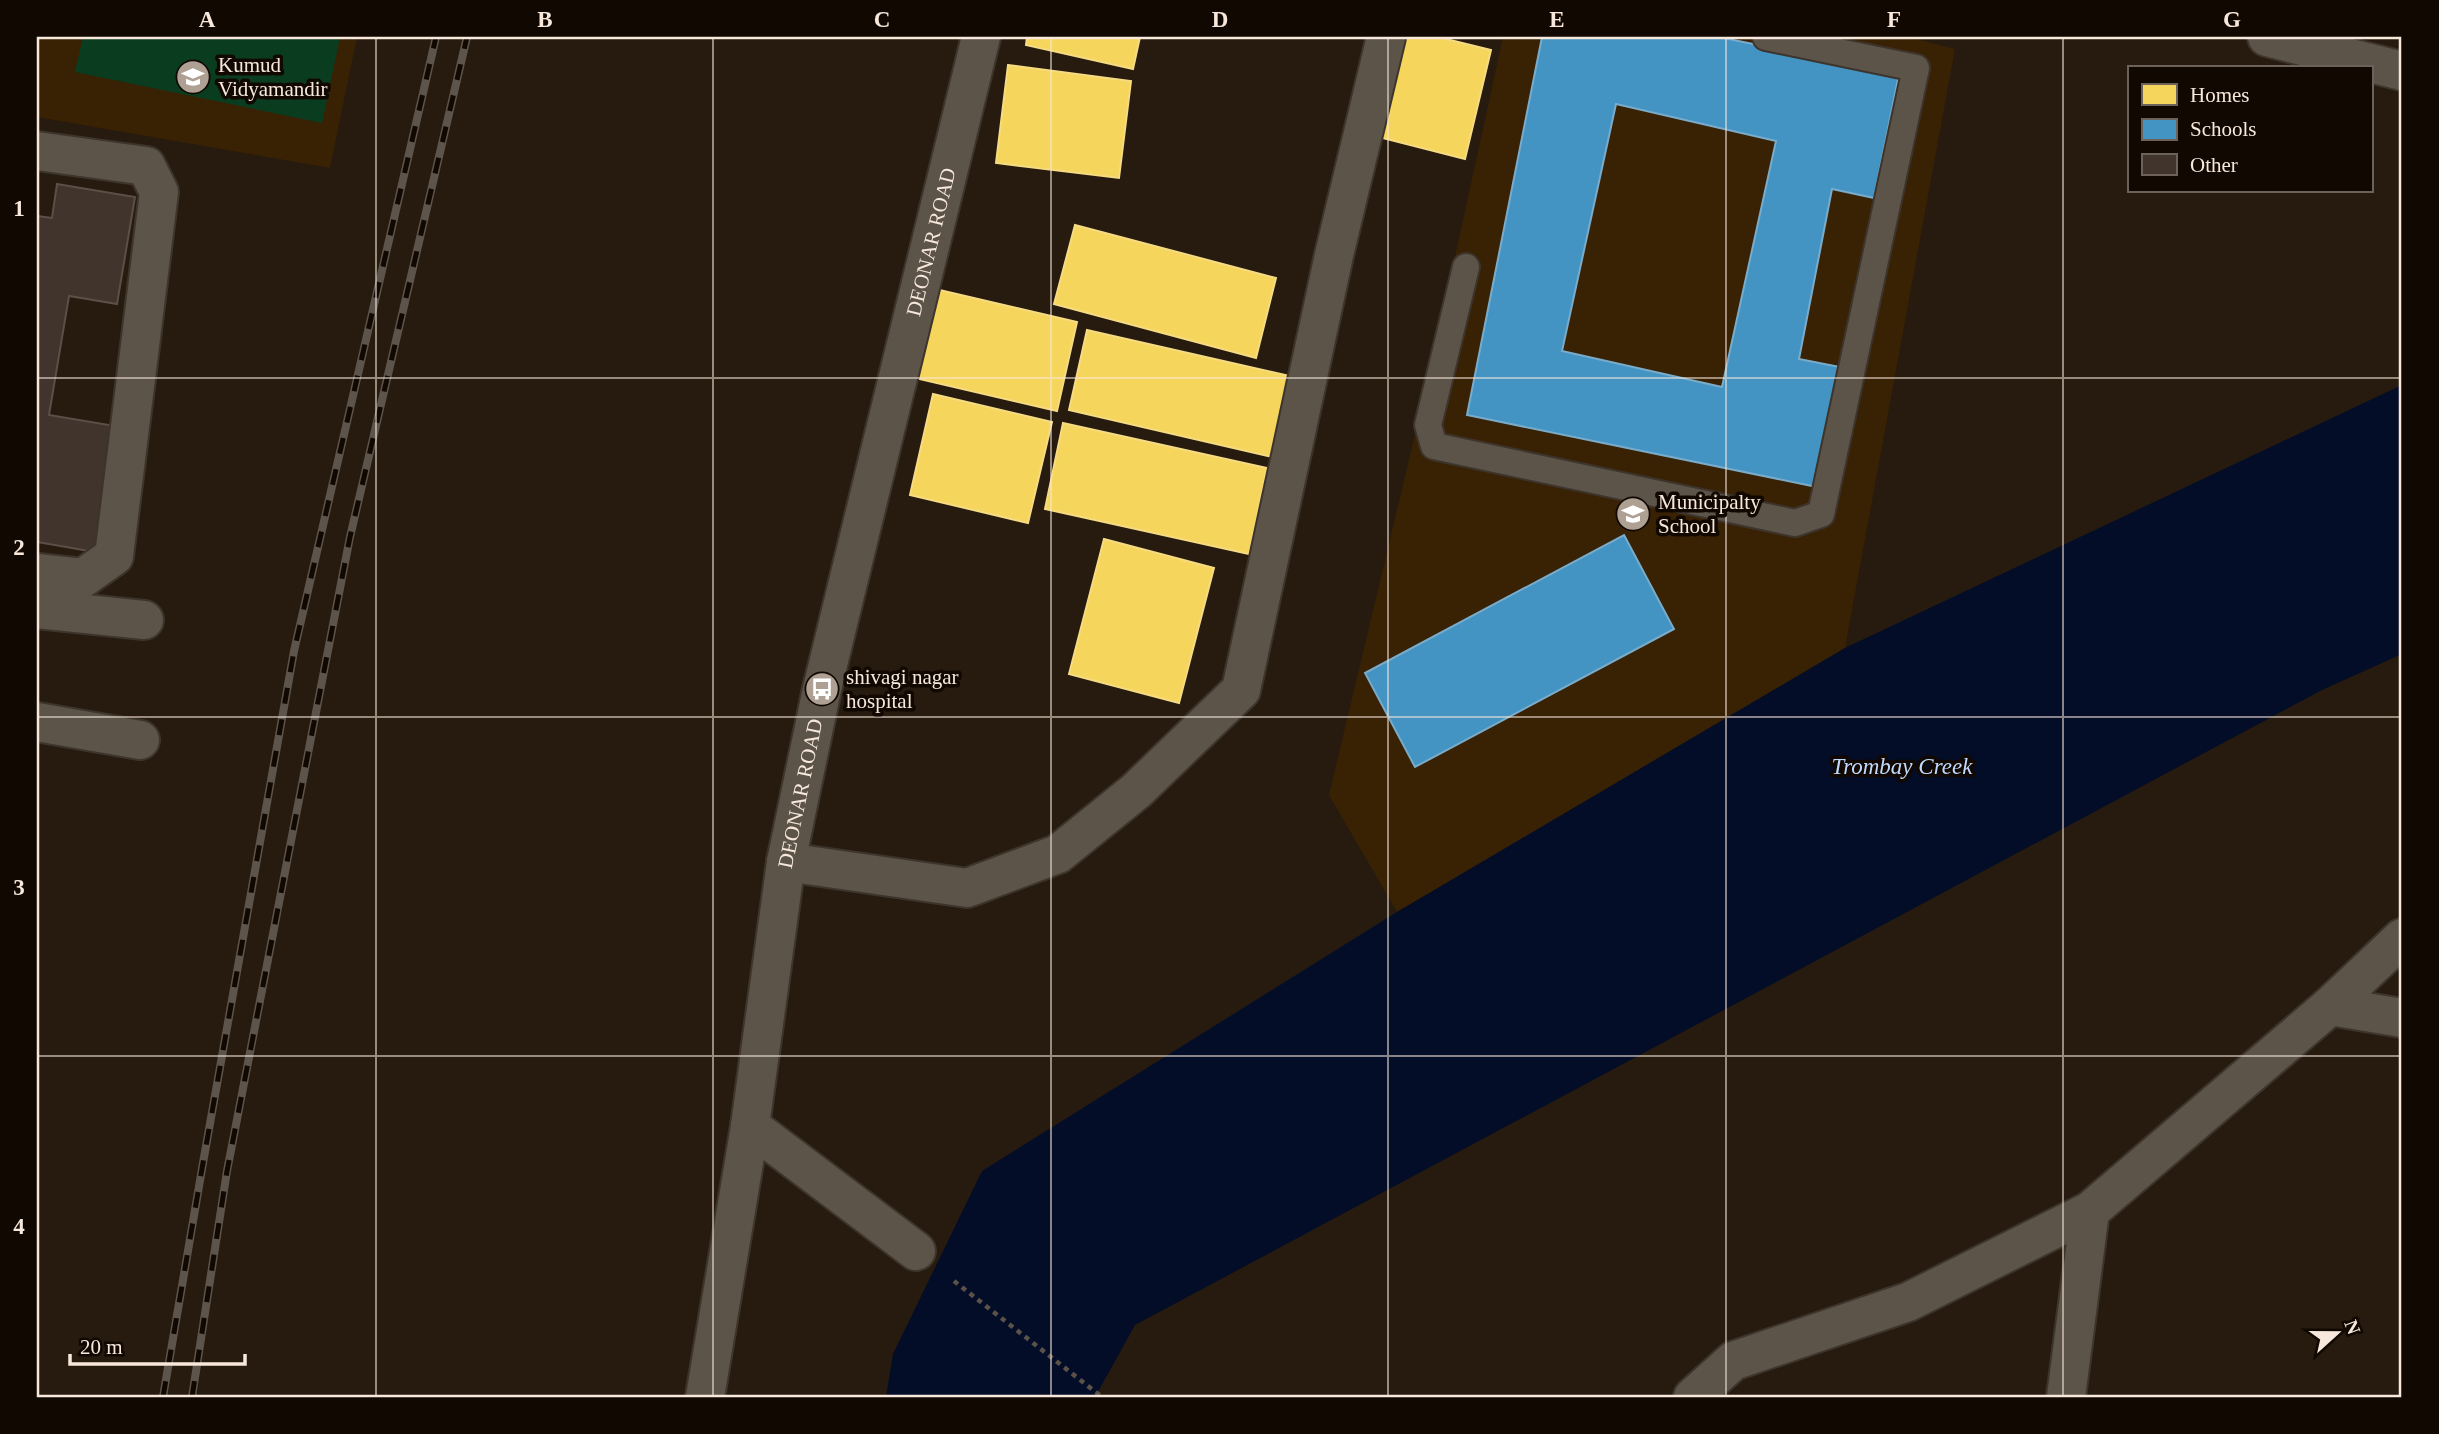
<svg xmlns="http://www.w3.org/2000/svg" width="2439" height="1434" font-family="'Times New Roman',serif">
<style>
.built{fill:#392104}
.green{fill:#0a3d1f}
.water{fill:#030d28}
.homes{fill:#f6d55c;stroke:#f6db82;stroke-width:2}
.schools{fill:#4393c3;stroke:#79acca;stroke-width:2;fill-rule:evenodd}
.building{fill:#40342d;stroke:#5b4f48;stroke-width:2}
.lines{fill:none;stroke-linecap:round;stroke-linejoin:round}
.service-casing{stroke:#3d342c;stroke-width:30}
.minor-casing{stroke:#3d342c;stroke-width:42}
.tertiary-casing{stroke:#3d342c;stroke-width:42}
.path{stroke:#5a5149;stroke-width:4.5;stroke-dasharray:5 5;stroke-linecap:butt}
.service{stroke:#5c5349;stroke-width:26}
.minor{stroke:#5c5349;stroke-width:38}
.tertiary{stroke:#5c5349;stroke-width:38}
.rail-casing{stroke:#5d554c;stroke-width:8}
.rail{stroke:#110802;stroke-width:5;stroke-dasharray:16;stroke-linecap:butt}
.grid{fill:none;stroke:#f7e8db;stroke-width:2;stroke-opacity:0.55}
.labels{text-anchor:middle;stroke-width:7;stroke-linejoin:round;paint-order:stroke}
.poi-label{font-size:21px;fill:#f7e8db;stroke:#110802;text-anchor:start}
.street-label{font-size:21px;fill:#f7e8db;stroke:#110802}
.water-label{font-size:23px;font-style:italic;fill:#bfdafe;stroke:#110802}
.neatline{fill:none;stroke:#f7e8db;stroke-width:2.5}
.grid-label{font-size:23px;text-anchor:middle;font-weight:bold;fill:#f7e8db}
</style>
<rect width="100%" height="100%" fill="#261b0e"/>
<g class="built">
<polygon points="37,37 357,37 330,168 37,117"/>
<polygon points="1503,37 1909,37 1955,49 1845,648 1397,912 1329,795 1428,380"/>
</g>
<polygon class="green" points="83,37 340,37 322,123 75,72"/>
<polygon class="water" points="2402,385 2402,654 2322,690 1135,1325 1095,1397 886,1397 893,1354 982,1171 1397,912 1845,648"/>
<g class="homes">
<polygon points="1027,37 1140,37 1133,69 1026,45"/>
<polygon points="1395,37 1438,37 1491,50 1465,159 1371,135"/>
<polygon points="1008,65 1131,81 1119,178 996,163"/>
<polygon points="1075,225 1276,278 1256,358 1054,304"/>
<polygon points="931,288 1077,322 1057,411 911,377"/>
<polygon points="1087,330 1294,377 1276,458 1069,410"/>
<polygon points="933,394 1052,422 1028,523 910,495"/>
<polygon points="1063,423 1267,468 1249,554 1045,509"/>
<polygon points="1104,539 1214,568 1179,703 1069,674"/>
</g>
<g class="schools">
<path d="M1542,37H1719L1899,74L1874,198L1832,189L1799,359L1840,367L1817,487L1467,415ZM1616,104L1776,141L1722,387L1562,351Z"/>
<polygon points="1624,535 1674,629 1415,767 1365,673"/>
</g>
<polygon class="building" points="57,184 135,197 117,304 69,296 49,415 115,426 95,552 37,542 37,216 52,218"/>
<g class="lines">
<g class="service-casing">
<polyline id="service" points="1466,267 1428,425 1434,446 1795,523 1821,514 1916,68 1766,37"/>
</g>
<g class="minor-casing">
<g id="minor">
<polyline points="37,151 146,166 159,192 114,556 83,578 37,573"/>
<polyline points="37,609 144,620"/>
<polyline points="37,722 140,740"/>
<polyline points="786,862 967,888 1058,854 1136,791 1241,690 1334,255 1386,37"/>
<polyline points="2330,1006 2402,1018"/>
<polyline points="750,1126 916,1251"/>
<polyline points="1693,1397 1733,1361 1908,1302 2090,1211 2330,1006 2402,938"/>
<polyline points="2066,1397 2090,1211"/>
</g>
</g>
<g class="tertiary-casing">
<g id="tertiary">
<polyline points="2267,37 2402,71"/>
<path id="s1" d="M705,1397L750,1126L786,862L822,689L981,37"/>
</g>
</g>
<polyline class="path" points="954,1281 1102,1397"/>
<use href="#service" class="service"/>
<use href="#minor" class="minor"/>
<use href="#tertiary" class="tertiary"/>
<g class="rail-casing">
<g id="rail">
<polyline points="163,1397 203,1163 294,651 436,37"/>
<polyline points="192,1397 227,1171 350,537 467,37"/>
</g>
</g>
<use href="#rail" class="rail"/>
</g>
<path class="grid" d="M376,37V1397M713,37V1397M1051,37V1397M1388,37V1397M1726,37V1397M2063,37V1397M37,378H2402M37,717H2402M37,1056H2402"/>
<defs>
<g id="school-disc" transform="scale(1.75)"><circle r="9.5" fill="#aea093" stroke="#110802"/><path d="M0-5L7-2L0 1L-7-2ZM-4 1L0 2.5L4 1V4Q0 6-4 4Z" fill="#fff"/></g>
<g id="bus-disc" transform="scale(1.75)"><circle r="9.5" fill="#aea093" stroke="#110802"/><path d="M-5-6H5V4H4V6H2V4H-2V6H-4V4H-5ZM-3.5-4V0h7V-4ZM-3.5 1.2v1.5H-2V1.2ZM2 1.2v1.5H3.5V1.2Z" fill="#fff"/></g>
</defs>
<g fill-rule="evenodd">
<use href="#school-disc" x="193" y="77"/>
<use href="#school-disc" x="1633" y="514"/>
<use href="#bus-disc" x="822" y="689"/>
</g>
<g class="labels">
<g class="poi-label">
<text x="218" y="72">Kumud<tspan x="218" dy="24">Vidyamandir</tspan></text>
<text x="1658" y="509">Municipalty<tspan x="1658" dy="24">School</tspan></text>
<text x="846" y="684">shivagi nagar<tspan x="846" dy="24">hospital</tspan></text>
</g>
<g class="street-label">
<text dy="7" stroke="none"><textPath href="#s1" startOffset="1178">DEONAR ROAD</textPath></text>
<text dy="7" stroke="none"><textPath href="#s1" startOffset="611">DEONAR ROAD</textPath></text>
</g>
<g class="water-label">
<text x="1902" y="774">Trombay Creek</text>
</g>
</g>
<rect width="2439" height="1434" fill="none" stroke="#110802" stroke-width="77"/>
<rect x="2128" y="66" width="245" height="126" fill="#110802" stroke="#6d6259" stroke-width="2"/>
<rect x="2142" y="84" width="35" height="21" fill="#f6d55c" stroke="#6d6259" stroke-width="2"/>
<text x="2190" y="102" font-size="21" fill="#f7e8db">Homes</text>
<rect x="2142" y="119" width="35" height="21" fill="#4393c3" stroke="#6d6259" stroke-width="2"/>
<text x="2190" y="136" font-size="21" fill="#f7e8db">Schools</text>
<rect x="2142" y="154" width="35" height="21" fill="#40342d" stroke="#6d6259" stroke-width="2"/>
<text x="2190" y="172" font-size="21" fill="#f7e8db">Other</text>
<g transform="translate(2337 1333) rotate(69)" stroke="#110802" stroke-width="5" paint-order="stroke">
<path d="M0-5L12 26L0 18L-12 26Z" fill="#f7e8db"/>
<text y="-10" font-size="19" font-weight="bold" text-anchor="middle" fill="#f7e8db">N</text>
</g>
<path d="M70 1354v10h175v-10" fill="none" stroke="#f7e8db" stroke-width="3.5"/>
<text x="80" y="1354" font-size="21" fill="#f7e8db" stroke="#110802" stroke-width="5" paint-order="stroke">20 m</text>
<rect x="38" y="38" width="2362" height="1358" class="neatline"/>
<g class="grid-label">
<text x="207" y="27">A</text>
<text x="545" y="27">B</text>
<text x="882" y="27">C</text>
<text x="1220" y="27">D</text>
<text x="1557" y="27">E</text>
<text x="1894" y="27">F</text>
<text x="2232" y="27">G</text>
<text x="19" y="216">1</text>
<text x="19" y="555">2</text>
<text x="19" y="895">3</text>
<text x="19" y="1234">4</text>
</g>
</svg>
